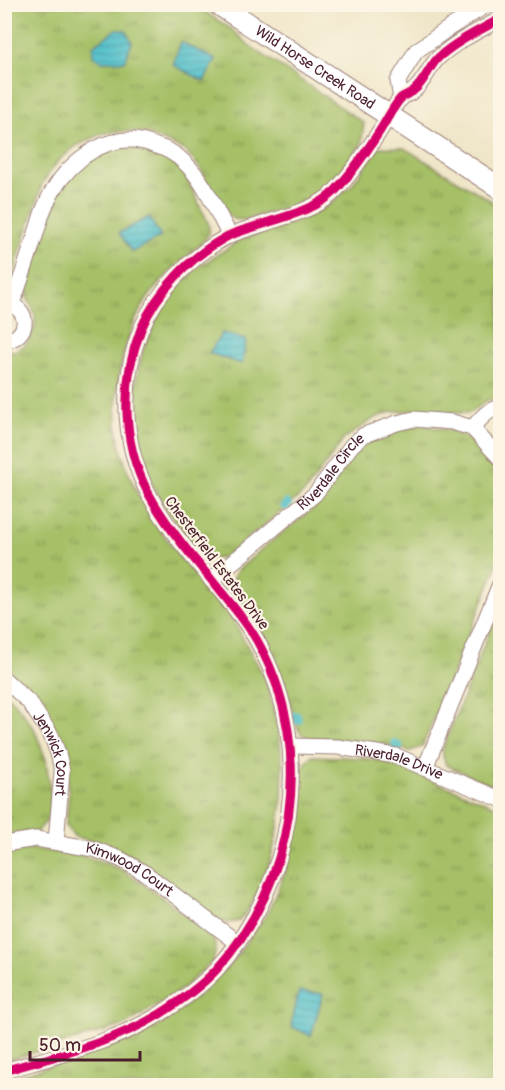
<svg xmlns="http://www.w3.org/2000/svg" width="505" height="1090" font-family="Pangolin,sans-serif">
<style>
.grass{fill:url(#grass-tufts);stroke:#787048;stroke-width:1.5}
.water{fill:url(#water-rules);stroke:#4f707b;stroke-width:1.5}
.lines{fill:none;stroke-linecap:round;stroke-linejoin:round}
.stream{stroke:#54c1cb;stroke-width:4.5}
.street-casing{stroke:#9c8279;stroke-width:17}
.secondary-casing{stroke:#9c8279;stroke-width:23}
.street{stroke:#fff;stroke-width:15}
.secondary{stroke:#fff;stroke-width:21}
.cycleway-casing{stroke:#fcf5e5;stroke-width:13}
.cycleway{stroke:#d6006c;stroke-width:9}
.labels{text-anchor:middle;stroke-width:4.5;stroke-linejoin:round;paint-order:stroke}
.street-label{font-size:15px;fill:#4a1f2b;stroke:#fcf5e5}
</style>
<defs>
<pattern id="grass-tufts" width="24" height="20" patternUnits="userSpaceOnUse" patternTransform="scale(1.5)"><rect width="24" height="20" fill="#a5c066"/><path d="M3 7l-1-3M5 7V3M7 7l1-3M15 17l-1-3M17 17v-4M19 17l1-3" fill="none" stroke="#889b54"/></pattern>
<pattern id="water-rules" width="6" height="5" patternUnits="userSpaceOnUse" patternTransform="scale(1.5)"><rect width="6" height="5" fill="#54c1cb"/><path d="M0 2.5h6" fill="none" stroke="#4ba5ae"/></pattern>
</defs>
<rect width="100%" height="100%" fill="#fcf5e5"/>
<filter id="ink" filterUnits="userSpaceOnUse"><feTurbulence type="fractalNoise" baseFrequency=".0167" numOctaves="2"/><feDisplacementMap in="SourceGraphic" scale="12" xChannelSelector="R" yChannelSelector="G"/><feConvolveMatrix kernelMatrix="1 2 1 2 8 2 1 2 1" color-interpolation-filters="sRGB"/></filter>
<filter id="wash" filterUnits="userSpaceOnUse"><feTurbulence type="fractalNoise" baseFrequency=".008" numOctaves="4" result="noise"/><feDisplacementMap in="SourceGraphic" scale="24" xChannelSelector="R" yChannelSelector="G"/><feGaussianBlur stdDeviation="1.35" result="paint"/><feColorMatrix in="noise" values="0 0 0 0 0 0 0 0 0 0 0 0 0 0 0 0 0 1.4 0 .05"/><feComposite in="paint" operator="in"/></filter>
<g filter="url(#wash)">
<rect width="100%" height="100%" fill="#efe5c7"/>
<g class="grass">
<polygon points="5,5 194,5 230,28 250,46 364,123 361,144 343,169 318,193 293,206 243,220 233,219 223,210 198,165 184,150 145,133 128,131 104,133 76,146 57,162 43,182 9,286 5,290"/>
<polygon points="379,147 404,148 500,206 500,398 488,400 470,413 457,413 426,409 391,412 375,418 344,439 305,492 237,547 222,557 214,559 206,556 188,538 170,513 153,487 140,452 135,436 135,384 143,350 156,320 169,299 184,280 201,265 240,240 296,222 329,205 352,185"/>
<path d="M113,148C137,148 163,152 181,171C190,180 195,195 200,207C204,215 211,224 209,233C207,241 185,257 177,265C166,275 156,286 147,299C122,336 111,398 119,441C131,502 173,548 210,594C218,603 227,612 234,622C239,630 243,639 247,646C253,657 260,668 265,679C268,686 269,694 271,701C283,742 286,786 278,828C271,861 262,896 239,921L226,923L214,917L147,866L129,855L90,840L75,837L66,825L69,792L64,764L50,720L42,707L5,668V350C7,350 12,351 14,351C28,347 37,330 35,316C34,310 28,301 26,294L59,193L86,159Z"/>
<polygon points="421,425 439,428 451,431 465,437 492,460 500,472 500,559 422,747 410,751 377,743 310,738 301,734 298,729 289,699 275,660 263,635 235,595 233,586 234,577 236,572 263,548 313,509 337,479 358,448 382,433"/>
<polygon points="500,605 500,789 446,765 443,756 443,748"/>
<polygon points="4,692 16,704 34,728 46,760 51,796 48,820 35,833 14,834 5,836"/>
<polygon points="312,756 362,758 387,762 500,808 500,1085 5,1086 5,1080 121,1043 162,1024 201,994 233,961 268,912 285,873 293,840 301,769"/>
<polygon points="32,849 79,855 97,860 122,870 169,902 194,923 213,939 216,948 213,961 182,989 125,1025 5,1061 5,851"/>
</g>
<g class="water">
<polygon points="117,29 126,31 132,42 125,61 102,61 93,56 93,46"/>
<polygon points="181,42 216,60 204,81 173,65"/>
<polygon points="149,217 161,237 132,252 119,233"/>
<polygon points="222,333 246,340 242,364 209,353"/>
<polygon points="299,991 323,994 311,1036 291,1026"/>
</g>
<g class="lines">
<g class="stream">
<polygon points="287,501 290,505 286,509 282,506"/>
<polygon points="256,617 259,621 256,624 253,619"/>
<polygon points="293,714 298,714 300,721 295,722"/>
<polygon points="394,742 401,745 400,750 393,748"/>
</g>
</g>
</g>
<g filter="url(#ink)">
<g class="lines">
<g class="street-casing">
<g id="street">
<polyline points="401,99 398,81 416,51 452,26 488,4"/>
<path d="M4,304C31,305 31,338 4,341"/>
<path d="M12,304C21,280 29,255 37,230C40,221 42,212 46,204C61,170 95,138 134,140C141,141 149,143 156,146C167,149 176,154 184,162C205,181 216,211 230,236"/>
<path d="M472,428C481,419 487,409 500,408"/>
<path id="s1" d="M211,580L315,494L352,445L364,435L397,423L414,419L452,422L472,428L500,458"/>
<path id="s2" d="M4,679L29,702L51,735L58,753L62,771L56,842"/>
<path id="s3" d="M291,746L338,747L396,756L500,799"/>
<polyline points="425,768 500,584"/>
<path id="s4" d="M4,844L36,839L94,849L120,859L145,873L238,943"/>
<path d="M4,1071C55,1056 115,1042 160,1014C179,1002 200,987 216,970C295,883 315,752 261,648C248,622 227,600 210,578C190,554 170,530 154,503C122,451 119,385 141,329C157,291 191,256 228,236C241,230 256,227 269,222C291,215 316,209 334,192C352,173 367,151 381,129C386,121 395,104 401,98C404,95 410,94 413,91C425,82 429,66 439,57C457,41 480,30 500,19"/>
</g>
</g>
<g class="secondary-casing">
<g id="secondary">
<path id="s5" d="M218,4L500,188"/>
</g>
</g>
<use href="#street" class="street"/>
<use href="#secondary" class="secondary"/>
<g class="cycleway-casing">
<path id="cycleway" d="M4,1071C55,1056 115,1042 160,1014C179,1002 200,987 216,970C295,883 315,752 261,648C248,622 227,600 210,578C190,554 170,530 154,503C122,451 119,385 141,329C157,291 191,256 228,236C241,230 256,227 269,222C291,215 316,209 334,192C352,173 367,151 381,129C386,121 395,104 401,98C404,95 410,94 413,91C425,82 429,66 439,57C457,41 480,30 500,19"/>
</g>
<use href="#cycleway" class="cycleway"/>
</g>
</g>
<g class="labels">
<g class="street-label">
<text dy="5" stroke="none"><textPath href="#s5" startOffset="116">Wild Horse Creek Road</textPath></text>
<text dy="5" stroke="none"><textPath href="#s1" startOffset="162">Riverdale Circle</textPath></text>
<text transform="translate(217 563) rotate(53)" y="5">Chesterfield Estates Drive</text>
<text dy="5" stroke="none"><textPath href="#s2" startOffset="92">Jenwick Court</textPath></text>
<text dy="5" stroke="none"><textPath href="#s3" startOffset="110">Riverdale Drive</textPath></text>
<text dy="5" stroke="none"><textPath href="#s4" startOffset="132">Kimwood Court</textPath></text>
</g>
</g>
<rect width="505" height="1090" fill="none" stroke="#fcf5e5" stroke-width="24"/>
<path d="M30 1051v9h110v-9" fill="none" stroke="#4a1f2b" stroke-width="3"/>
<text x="39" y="1051" font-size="18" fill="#4a1f2b" stroke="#fcf5e5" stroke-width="4.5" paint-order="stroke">50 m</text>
</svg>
